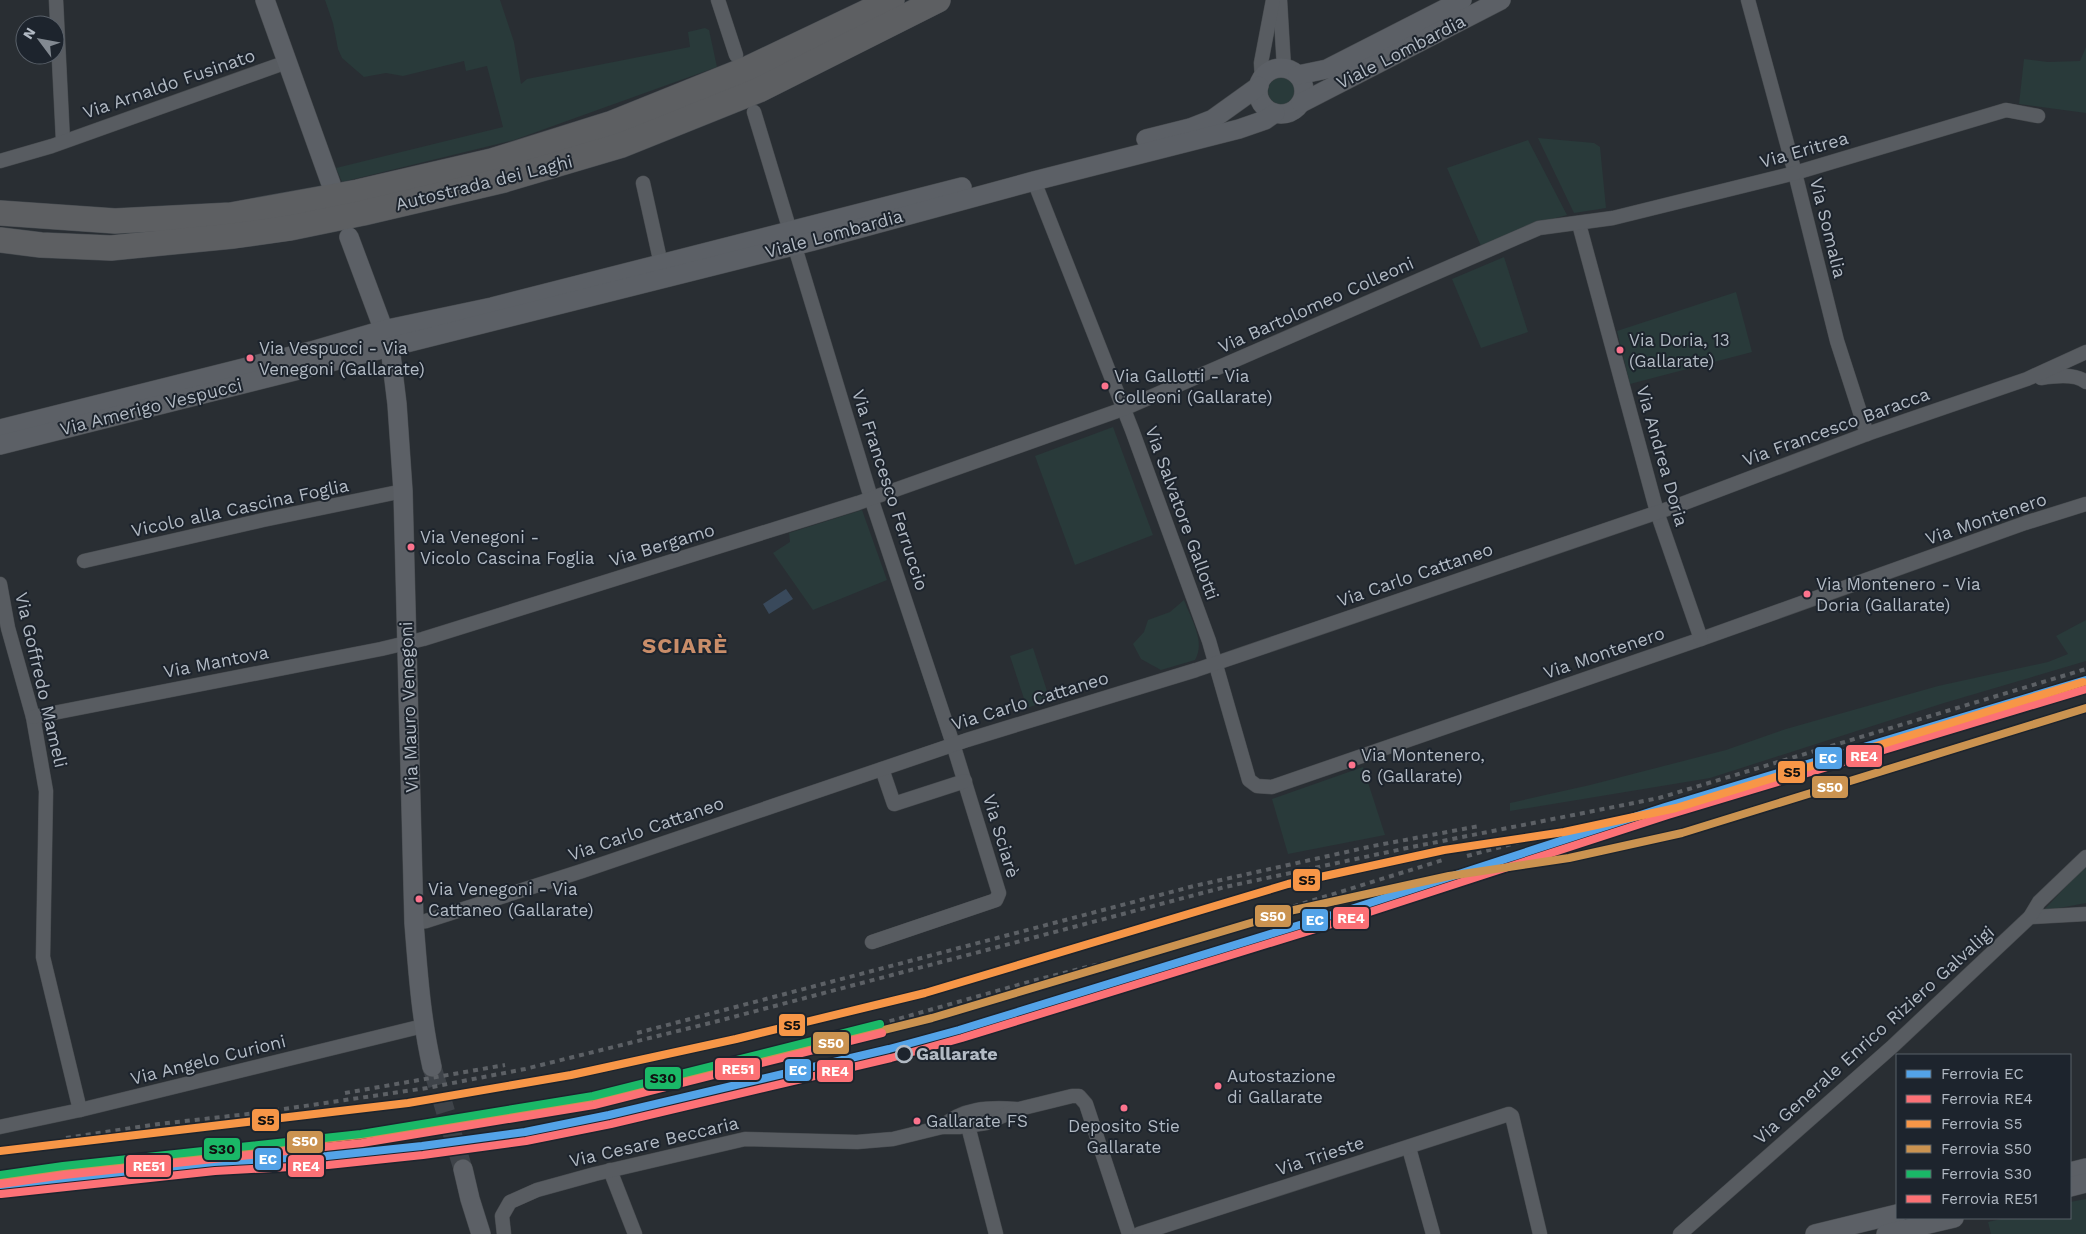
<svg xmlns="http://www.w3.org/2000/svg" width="2086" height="1234" font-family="'Work Sans',sans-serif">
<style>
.green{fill:#293a3a}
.water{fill:#39495b}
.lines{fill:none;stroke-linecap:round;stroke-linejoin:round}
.secondary-tunnel{stroke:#3e4349;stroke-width:19;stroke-dasharray:19 9;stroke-linecap:butt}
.street-casing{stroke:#464a4e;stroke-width:15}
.secondary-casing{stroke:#464a4e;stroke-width:20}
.highway-casing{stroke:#454a4f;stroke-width:26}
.street{stroke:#585c61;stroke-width:14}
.secondary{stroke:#5c6066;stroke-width:19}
.highway{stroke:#5d5f62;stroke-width:25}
.rail{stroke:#5c6065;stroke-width:4;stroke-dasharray:5 5;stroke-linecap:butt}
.rail-1-casing{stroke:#1d242d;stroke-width:11}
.rail-2-casing{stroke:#1d242d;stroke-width:11}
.rail-3-casing{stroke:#1d242d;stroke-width:11}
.rail-4-casing{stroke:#1d242d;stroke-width:11}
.rail-5-casing{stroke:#1d242d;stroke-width:11}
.rail-6-casing{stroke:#1d242d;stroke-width:11}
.rail-1{stroke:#53a3e8;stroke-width:8}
.rail-2{stroke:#fc7176;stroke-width:8}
.rail-3{stroke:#f79647;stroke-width:8}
.rail-4{stroke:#cb9350;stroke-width:8}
.rail-5{stroke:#1ab867;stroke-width:8}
.rail-6{stroke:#fc7174;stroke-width:8}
.bus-dot{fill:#fc738d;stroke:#1d242d;stroke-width:2}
.stop-dot{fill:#1d242d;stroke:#b2bac4;stroke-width:2.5}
.labels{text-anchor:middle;stroke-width:4;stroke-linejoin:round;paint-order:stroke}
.bus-label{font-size:17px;fill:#b2bac4;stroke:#1d242d;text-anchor:start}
.street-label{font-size:18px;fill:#b2bac4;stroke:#1d242d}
.stop-label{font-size:18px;font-weight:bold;fill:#b2bac4;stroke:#1d242d;text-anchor:start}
.district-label{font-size:22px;font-weight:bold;letter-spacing:1px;fill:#c98d69;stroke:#1d242d}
.line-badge{stroke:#1d242d;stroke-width:2}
.badge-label{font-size:14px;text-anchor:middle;font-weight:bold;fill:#fff}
.pale-badge-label{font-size:14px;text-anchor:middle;font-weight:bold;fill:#111}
</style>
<rect width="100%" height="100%" fill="#292e33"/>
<g class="green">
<polygon points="325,0 500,0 514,42 521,84 527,79 690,47 688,32 705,28 709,30 717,67 514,140 342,182 336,168 503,127 487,66 466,71 464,61 403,76 386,73 364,77 342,58 338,49 333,23"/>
<polygon points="2086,47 2086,113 2019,104 2024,59 2048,62 2080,61"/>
<circle cx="1282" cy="91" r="14"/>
<polygon points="1538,138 1594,143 1600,147 1606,208 1574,213"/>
<polygon points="1528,140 1567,215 1530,225 1481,246 1447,168"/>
<polygon points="1504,257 1528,332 1481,348 1452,279"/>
<polygon points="1736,292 1752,352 1630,384 1617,331"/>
<polygon points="1113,427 1153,535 1075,565 1035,456"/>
<polygon points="862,510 887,580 813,610 773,553 790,542 789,533"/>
<path d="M1184,600C1191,619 1206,642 1195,660L1161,670L1141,659L1133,644L1144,632L1148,620L1170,612Z"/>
<polygon points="2086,620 2086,661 1944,703 1710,778 1510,811 1510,803 1590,785 1726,750 1786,729 1938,686 2048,662 2068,654 2056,636"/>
<polygon points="1033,648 1050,700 1027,708 1010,656"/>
<polygon points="1363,767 1385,835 1288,854 1272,799"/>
<polygon points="2086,865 2086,903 2043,911"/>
<polygon points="2086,1199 2086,1234 1991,1234 1988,1222 2005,1218 2070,1218 2070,1202"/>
</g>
<polygon class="water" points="786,589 793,599 769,614 763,604"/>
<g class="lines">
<polyline class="secondary-tunnel" points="432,1067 463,1169"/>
<g class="street-casing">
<g id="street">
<polyline points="56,0 63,141"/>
<polyline points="718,0 736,55"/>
<polyline points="1280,0 1284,68"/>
<polyline points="1748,0 1795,173 1837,341 1867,434"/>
<polyline points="1262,79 1261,63 1273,0"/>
<polyline points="754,112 871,498 953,744 999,893 996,900 872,942"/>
<polyline points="0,161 52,146 287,62"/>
<polyline points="1034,181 1132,430 1209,641 1249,780 1257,786 1272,787 1701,639 2025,523 2086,504"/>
<polyline points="643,183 661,264"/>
<polyline points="1579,224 1657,512 1701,639"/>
<path d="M2041,378C2054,376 2075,373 2086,382"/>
<polyline points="84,561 263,520 403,491"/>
<polyline points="0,584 8,628 33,717 46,791 43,957 80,1110"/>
<polyline points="33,717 381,649 423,639 858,503 1123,409 1539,228 1613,218 1795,173 2006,110 2038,116"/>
<polyline points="882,769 894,804 965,781"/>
<polyline points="2030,917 2086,914"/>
<polyline points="414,923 426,921 582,871 967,740 1196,670 1679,505 1867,434 2027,379 2086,352"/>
<polyline points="968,1126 996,1234"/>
<polyline points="0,1127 80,1110 423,1026"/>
<path d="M942,1127C962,1108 989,1107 1016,1109"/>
<polyline points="1409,1148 1433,1234"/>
<polyline points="610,1170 635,1234"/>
<polyline points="504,1234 502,1216 510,1202 537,1190 595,1174 745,1139 857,1142 893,1139 942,1127 959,1127 986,1123 1019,1109 1072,1096 1079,1096 1086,1104 1129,1234"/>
<polyline points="1139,1234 1509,1114 1512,1116 1540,1234"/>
<polyline points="1680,1234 1893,1046 2030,917 2039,902 2086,857"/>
</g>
</g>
<g class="secondary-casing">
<g id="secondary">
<polyline points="265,0 331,184"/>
<circle cx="1281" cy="91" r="23"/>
<polyline points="1298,75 1327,69 1462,0"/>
<polyline points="1301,103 1501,0"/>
<polyline points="1146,139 1190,128 1213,119 1259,86"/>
<path d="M349,237L390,347L397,404L403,491L414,923C418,973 421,1018 432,1067"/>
<polyline points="0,429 311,351 383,330 492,307 962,187"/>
<polyline points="0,445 813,241 1034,181 1239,129 1265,120 1275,113"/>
<polyline points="463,1169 470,1199 481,1234"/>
<polyline points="2070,1172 2086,1168"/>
<polyline points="2070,1187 2086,1183"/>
<polyline points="1815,1234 1897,1214"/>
<polyline points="1886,1234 1954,1218"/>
</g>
</g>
<g class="highway-casing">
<g id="highway">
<polyline points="0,213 115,221 231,215 358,192 492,161 610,124 749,68 892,0"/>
<polyline points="0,240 41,245 111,248 233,236 290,228 363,213 504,180 622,145 759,90 938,0"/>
</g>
</g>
<use href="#street" class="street"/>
<use href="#secondary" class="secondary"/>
<use href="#highway" class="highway"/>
<g class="rail">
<polyline points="1894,749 2012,701"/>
<polyline points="1760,779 1839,766"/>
<polyline points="1467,856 1538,837"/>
<polyline points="880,1024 1032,981 1147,952 1446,859"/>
<polyline points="637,1033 1194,886 1373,846 1479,826"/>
<polyline points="345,1093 505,1065"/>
<polyline points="172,1132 201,1125"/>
<polyline points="66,1138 159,1124 257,1113 427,1088 525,1069 718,1021 1225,887 1407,848 1659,798 2086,669"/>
</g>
<g class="rail-1-casing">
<polyline id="rail-1" points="0,1185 214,1162 327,1156 422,1146 525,1132 609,1115 889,1049 959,1030 1345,911 1665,807 2086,680"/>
</g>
<g class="rail-2-casing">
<polyline id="rail-2" points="1,1194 215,1171 328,1165 423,1155 526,1141 611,1124 891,1058 962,1038 1348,919 1668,815 2086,689"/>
</g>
<g class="rail-3-casing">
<polyline id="rail-3" points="0,1151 408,1103 571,1075 736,1039 925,993 1288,884 1444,850 1564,832 1676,808 2083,682"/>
</g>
<g class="rail-4-casing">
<polyline id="rail-4" points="2,1177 412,1129 577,1101 742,1065 932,1018 1294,910 1449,876 1569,858 1682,833 2086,708"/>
</g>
<g class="rail-5-casing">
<polyline id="rail-5" points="0,1175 63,1166 361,1134 593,1096 880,1024"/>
</g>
<g class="rail-6-casing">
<polyline id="rail-6" points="1,1184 64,1175 362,1143 594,1105 882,1033"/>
</g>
<use href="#rail-1" class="rail-1"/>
<use href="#rail-2" class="rail-2"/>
<use href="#rail-3" class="rail-3"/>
<use href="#rail-4" class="rail-4"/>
<use href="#rail-5" class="rail-5"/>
<use href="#rail-6" class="rail-6"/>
</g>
<g class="bus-dot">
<circle cx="1620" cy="350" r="4.5"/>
<circle cx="250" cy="358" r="4.5"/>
<circle cx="1105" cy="386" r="4.5"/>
<circle cx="411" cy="547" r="4.5"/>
<circle cx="1807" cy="594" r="4.5"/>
<circle cx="1352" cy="765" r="4.5"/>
<circle cx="419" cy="899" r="4.5"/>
<circle cx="1218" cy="1086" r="4.5"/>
<circle cx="1124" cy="1108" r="4.5"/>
<circle cx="917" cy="1121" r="4.5"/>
</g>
<circle class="stop-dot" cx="904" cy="1054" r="8"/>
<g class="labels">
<g class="bus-label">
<text x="1629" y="346">Via Doria, 13<tspan x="1629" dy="21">(Gallarate)</tspan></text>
<text x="259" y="354">Via Vespucci - Via<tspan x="259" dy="21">Venegoni (Gallarate)</tspan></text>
<text x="1114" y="382">Via Gallotti - Via<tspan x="1114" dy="21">Colleoni (Gallarate)</tspan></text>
<text x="420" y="543">Via Venegoni -<tspan x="420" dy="21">Vicolo Cascina Foglia</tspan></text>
<text x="1816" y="590">Via Montenero - Via<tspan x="1816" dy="21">Doria (Gallarate)</tspan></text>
<text x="1361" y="761">Via Montenero,<tspan x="1361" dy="21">6 (Gallarate)</tspan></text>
<text x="428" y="895">Via Venegoni - Via<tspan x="428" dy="21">Cattaneo (Gallarate)</tspan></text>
<text x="1227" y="1082">Autostazione<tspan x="1227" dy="21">di Gallarate</tspan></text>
<text x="926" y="1127">Gallarate FS</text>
<text x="1124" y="1132" text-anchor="middle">Deposito Stie<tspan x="1124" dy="21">Gallarate</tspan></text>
</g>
<g class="street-label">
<text transform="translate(1401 52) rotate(-27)" y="6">Viale Lombardia</text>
<text transform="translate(169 84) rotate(-19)" y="6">Via Arnaldo Fusinato</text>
<text transform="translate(1804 150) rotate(-16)" y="6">Via Eritrea</text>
<text transform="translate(484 183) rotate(-14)" y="6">Autostrada dei Laghi</text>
<text transform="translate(1828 228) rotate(76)" y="6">Via Somalia</text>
<text transform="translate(834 234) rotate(-15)" y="6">Viale Lombardia</text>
<text transform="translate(1316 305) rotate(-24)" y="6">Via Bartolomeo Colleoni</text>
<text transform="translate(151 407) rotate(-14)" y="6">Via Amerigo Vespucci</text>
<text transform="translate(1836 427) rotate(-20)" y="6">Via Francesco Baracca</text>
<text transform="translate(1662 456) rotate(74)" y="6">Via Andrea Doria</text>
<text transform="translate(890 490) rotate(72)" y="6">Via Francesco Ferruccio</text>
<text transform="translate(240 508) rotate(-12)" y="6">Vicolo alla Cascina Foglia</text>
<text transform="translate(1182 513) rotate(70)" y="6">Via Salvatore Gallotti</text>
<text transform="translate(1986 519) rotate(-19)" y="6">Via Montenero</text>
<text transform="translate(662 545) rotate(-17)" y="6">Via Bergamo</text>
<text transform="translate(1415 575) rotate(-19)" y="6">Via Carlo Cattaneo</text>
<text transform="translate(1604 653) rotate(-19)" y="6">Via Montenero</text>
<text transform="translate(216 662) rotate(-11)" y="6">Via Mantova</text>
<text transform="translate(41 680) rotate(77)" y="6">Via Goffredo Mameli</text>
<text transform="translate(1030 701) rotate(-17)" y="6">Via Carlo Cattaneo</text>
<text transform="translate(409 707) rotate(-92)" y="6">Via Mauro Venegoni</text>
<text transform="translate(646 829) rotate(-19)" y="6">Via Carlo Cattaneo</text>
<text transform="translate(1001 836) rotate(73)" y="6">Via Sciarè</text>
<text transform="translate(1874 1035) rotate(-42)" y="6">Via Generale Enrico Riziero Galvaligi</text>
<text transform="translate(208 1060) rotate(-14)" y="6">Via Angelo Curioni</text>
<text transform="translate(654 1142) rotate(-13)" y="6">Via Cesare Beccaria</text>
<text transform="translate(1320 1156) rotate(-18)" y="6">Via Trieste</text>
</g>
<g class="stop-label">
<text x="916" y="1060">Gallarate</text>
</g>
<g class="district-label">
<text x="685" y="653">SCIARÈ</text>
</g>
</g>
<g class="line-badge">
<rect x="1845" y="744" width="38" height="24" rx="5" fill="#fc7176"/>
<rect x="1814" y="746" width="29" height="24" rx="5" fill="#53a3e8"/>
<rect x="1777" y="760" width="29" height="24" rx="5" fill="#f79647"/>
<rect x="1811" y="775" width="38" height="24" rx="5" fill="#cb9350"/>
<rect x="1292" y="868" width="29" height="24" rx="5" fill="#f79647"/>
<rect x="1254" y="904" width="38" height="24" rx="5" fill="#cb9350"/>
<rect x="1332" y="906" width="38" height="24" rx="5" fill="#fc7176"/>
<rect x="1301" y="908" width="28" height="24" rx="5" fill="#53a3e8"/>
<rect x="778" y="1013" width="28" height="24" rx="5" fill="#f79647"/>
<rect x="812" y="1031" width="38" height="24" rx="5" fill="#cb9350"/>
<rect x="714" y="1057" width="47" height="24" rx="5" fill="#fc7174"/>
<rect x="784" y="1058" width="28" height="24" rx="5" fill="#53a3e8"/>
<rect x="816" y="1059" width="38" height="24" rx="5" fill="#fc7176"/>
<rect x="644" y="1066" width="38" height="24" rx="5" fill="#1ab867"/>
<rect x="251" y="1108" width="29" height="24" rx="5" fill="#f79647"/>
<rect x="286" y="1130" width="38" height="24" rx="5" fill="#cb9350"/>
<rect x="203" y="1137" width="38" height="24" rx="5" fill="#1ab867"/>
<rect x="254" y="1147" width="28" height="24" rx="5" fill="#53a3e8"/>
<rect x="125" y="1154" width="47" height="24" rx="5" fill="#fc7174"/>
<rect x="287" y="1154" width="38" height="24" rx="5" fill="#fc7176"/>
</g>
<g class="badge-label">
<text x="1864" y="761">RE4</text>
<text x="1828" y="763">EC</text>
<text x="1830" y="792">S50</text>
<text x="1273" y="921">S50</text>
<text x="1351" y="923">RE4</text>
<text x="1315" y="925">EC</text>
<text x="831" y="1048">S50</text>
<text x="738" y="1074">RE51</text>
<text x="798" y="1075">EC</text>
<text x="835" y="1076">RE4</text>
<text x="305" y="1146">S50</text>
<text x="268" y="1164">EC</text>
<text x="149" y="1171">RE51</text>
<text x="306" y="1171">RE4</text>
</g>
<g class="pale-badge-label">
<text x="1792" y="777">S5</text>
<text x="1307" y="885">S5</text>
<text x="792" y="1030">S5</text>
<text x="663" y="1083">S30</text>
<text x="266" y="1125">S5</text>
<text x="222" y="1154">S30</text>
</g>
<rect x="1896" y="1054" width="175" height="165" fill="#1d242d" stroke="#596069"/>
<rect x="1906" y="1070" width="25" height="8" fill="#53a3e8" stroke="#596069"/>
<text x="1941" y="1079" font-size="15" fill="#b2bac4">Ferrovia EC</text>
<rect x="1906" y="1095" width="25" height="8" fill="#fc7176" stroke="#596069"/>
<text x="1941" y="1104" font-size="15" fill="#b2bac4">Ferrovia RE4</text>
<rect x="1906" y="1120" width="25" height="8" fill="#f79647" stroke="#596069"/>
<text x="1941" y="1129" font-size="15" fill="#b2bac4">Ferrovia S5</text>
<rect x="1906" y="1145" width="25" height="8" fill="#cb9350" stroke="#596069"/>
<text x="1941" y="1154" font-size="15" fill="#b2bac4">Ferrovia S50</text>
<rect x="1906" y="1170" width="25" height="8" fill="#1ab867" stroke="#596069"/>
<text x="1941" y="1179" font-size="15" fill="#b2bac4">Ferrovia S30</text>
<rect x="1906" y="1195" width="25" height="8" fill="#fc7174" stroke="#596069"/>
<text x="1941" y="1204" font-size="15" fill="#b2bac4">Ferrovia RE51</text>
<g transform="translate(40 40) rotate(302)"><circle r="24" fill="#1d242d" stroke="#596069"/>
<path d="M0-4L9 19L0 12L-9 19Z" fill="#828991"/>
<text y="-8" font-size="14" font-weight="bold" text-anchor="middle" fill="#b2bac4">N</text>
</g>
</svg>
